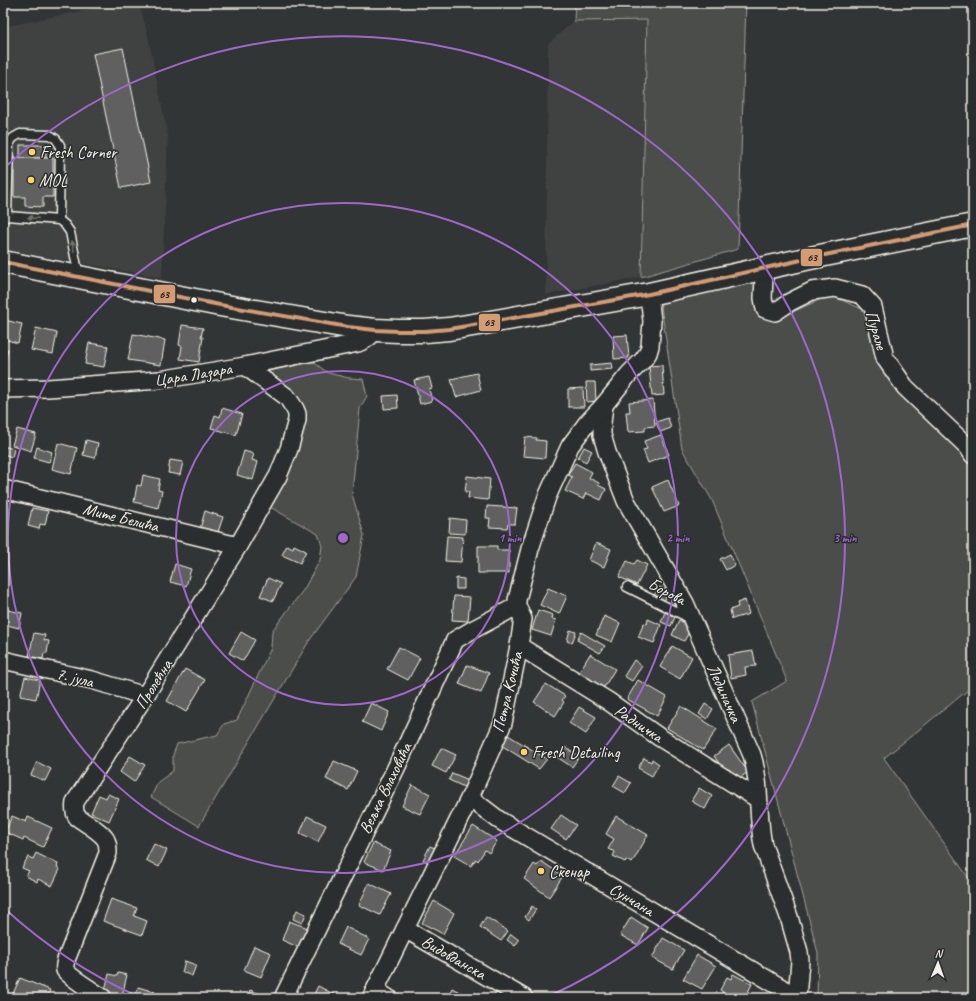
<svg xmlns="http://www.w3.org/2000/svg" width="976" height="1001" font-family="Caveat,sans-serif">
<style>
.built{fill:#404242}
.green{fill:#4b4d4c;stroke:#a09f9a}
.building{fill:#5f605f;stroke:#f4f1e8}
.lines{fill:none;stroke-linecap:round;stroke-linejoin:round}
.lane-casing{stroke:#f4f1e8;stroke-width:11}
.street-casing{stroke:#f4f1e8;stroke-width:20}
.secondary-casing{stroke:#f4f1e8;stroke-width:25}
.lane{stroke:#2a2d2e;stroke-width:8}
.street{stroke:#2a2d2e;stroke-width:17}
.secondary{stroke:#2a2d2e;stroke-width:22}
.bus-1-casing{stroke:#2a2d2e;stroke-width:7}
.bus-1{stroke:#d39c74;stroke-width:4}
.oneway{fill:#71726f}
.ring{fill:none;stroke:#9f67cb;stroke-width:2}
.poi-dot{fill:#ffd166;stroke:#2a2d2e;stroke-width:1.5}
.bus-dot{fill:#f4f1e8;stroke:#2a2d2e;stroke-width:1.5}
.labels{text-anchor:middle;stroke-width:3;stroke-linejoin:round;paint-order:stroke}
.poi-label{font-size:17px;fill:#f4f1e8;stroke:#2a2d2e;text-anchor:start}
.street-label{font-size:17px;fill:#f4f1e8;stroke:#2a2d2e}
.centre{fill:#9f67cb;stroke:#2a2d2e;stroke-width:2}
.ring-label{font-size:12px;text-anchor:middle;font-weight:bold;fill:#9f67cb;stroke:#2a2d2e;stroke-width:3;stroke-linejoin:round;paint-order:stroke}
.line-badge{stroke:#2a2d2e;stroke-width:1.5}
.pale-badge-label{font-size:11px;text-anchor:middle;font-weight:bold;fill:#111}
</style>
<rect width="100%" height="100%" fill="#323535"/>
<filter id="ink" filterUnits="userSpaceOnUse"><feTurbulence type="fractalNoise" baseFrequency=".025" numOctaves="2"/><feDisplacementMap in="SourceGraphic" scale="8" xChannelSelector="R" yChannelSelector="G"/><feConvolveMatrix kernelMatrix="1 2 1 2 8 2 1 2 1" color-interpolation-filters="sRGB"/></filter>
<g filter="url(#ink)">
<g class="built">
<polygon points="120,3 139,3 147,32 168,136 162,278 3,249 3,27"/>
<polygon points="647,19 641,277 546,295 548,44 574,21"/>
</g>
<g class="green">
<polygon points="575,3 746,3 738,249 641,277 647,20 574,21"/>
<polygon points="769,276 773,321 830,295 869,312 887,372 972,462 973,464 973,686 884,758 973,884 973,998 817,998 818,953 752,702 787,681 712,500 682,449 660,299"/>
<polygon points="312,361 328,373 349,378 363,379 367,396 360,408 352,494 364,535 356,577 309,641 199,826 151,797 158,782 173,771 173,755 177,744 217,735 224,724 237,720 271,648 272,631 304,589 320,560 322,546 318,534 270,507 305,415 262,373 268,367"/>
</g>
<g class="building">
<polygon points="123,48 151,182 121,188 93,54"/>
<rect x="20" y="145" width="26" height="13"/>
<polygon points="14,158 53,158 53,197 43,197 43,207 25,206 25,197 14,197"/>
<polygon points="4,320 22,324 18,343 3,339 3,326"/>
<polygon points="182,325 203,328 201,337 203,337 199,362 180,359 182,346 179,345"/>
<polygon points="36,328 57,333 53,354 31,350"/>
<polygon points="133,334 165,340 161,365 128,360"/>
<polygon points="627,335 629,358 614,359 613,336"/>
<polygon points="89,343 108,346 104,367 85,364"/>
<polygon points="3,348 8,349 4,368 3,367"/>
<polygon points="612,363 613,369 590,371 590,365"/>
<polygon points="662,365 664,395 652,396 649,366"/>
<polygon points="477,373 481,390 456,397 451,379"/>
<polygon points="429,377 432,388 429,389 432,401 420,404 414,380"/>
<polygon points="586,382 595,382 596,401 587,402"/>
<polygon points="583,388 584,407 568,407 568,389"/>
<polygon points="397,395 398,408 384,409 383,396"/>
<polygon points="653,400 655,426 645,427 645,431 628,432 626,412 630,412 629,402"/>
<polygon points="222,408 242,414 236,435 211,428 215,415 220,417"/>
<polygon points="668,418 671,428 660,432 656,422"/>
<polygon points="17,429 36,434 31,451 12,445"/>
<polygon points="661,435 669,455 648,463 643,450 647,449 644,441"/>
<polygon points="525,437 537,438 536,440 546,441 545,458 523,456"/>
<polygon points="86,440 98,443 95,458 83,455"/>
<polygon points="58,443 77,448 71,474 52,469"/>
<polygon points="3,446 14,449 12,457 3,454"/>
<polygon points="37,447 52,452 49,462 34,458"/>
<polygon points="584,447 592,451 586,462 578,458"/>
<polygon points="244,451 254,454 252,460 258,462 253,480 237,475"/>
<polygon points="170,460 183,462 180,475 168,473"/>
<polygon points="575,463 592,472 589,478 599,483 598,485 606,489 601,500 586,493 583,499 565,491 572,477 568,475"/>
<polygon points="143,475 160,479 158,490 162,491 158,508 134,502 137,485 141,486"/>
<polygon points="467,476 490,479 488,500 468,498 469,492 465,492"/>
<polygon points="668,480 679,506 664,512 652,487"/>
<polygon points="487,506 517,508 515,524 508,524 507,528 489,527 490,518 486,518"/>
<polygon points="32,508 48,511 45,525 40,524 39,529 28,526"/>
<polygon points="205,511 223,517 217,535 200,529"/>
<polygon points="450,518 466,520 465,534 449,533"/>
<polygon points="447,536 463,537 461,562 445,561"/>
<polygon points="596,543 611,549 604,567 589,560"/>
<polygon points="287,545 293,548 294,545 306,551 300,563 282,555"/>
<polygon points="478,546 497,546 497,550 509,550 509,573 478,573"/>
<polygon points="730,554 735,565 726,570 720,559"/>
<polygon points="637,560 647,565 637,585 619,577 627,561 634,564"/>
<polygon points="175,564 191,569 186,586 170,582"/>
<polygon points="268,578 281,584 273,601 260,596"/>
<polygon points="456,578 464,579 464,589 456,589"/>
<polygon points="660,587 669,592 664,601 654,595"/>
<polygon points="548,588 567,596 559,614 540,605"/>
<polygon points="454,596 470,597 468,621 452,620"/>
<polygon points="745,600 749,614 732,619 730,610 738,607 737,603"/>
<polygon points="3,609 22,613 19,628 3,624"/>
<polygon points="538,610 553,615 552,619 556,620 551,636 532,630"/>
<polygon points="665,612 675,617 671,626 661,622"/>
<polygon points="604,616 620,623 612,642 596,635"/>
<polygon points="648,619 661,625 654,643 638,637 644,623 647,624"/>
<polygon points="679,620 692,627 684,641 672,635"/>
<polygon points="570,630 576,632 572,643 567,641"/>
<polygon points="241,632 255,640 243,661 229,653"/>
<polygon points="581,632 605,646 600,653 577,640"/>
<polygon points="34,633 45,635 44,640 49,641 47,653 44,653 43,659 29,656"/>
<polygon points="672,646 692,657 680,679 660,667"/>
<polygon points="399,647 420,658 408,680 387,669"/>
<polygon points="753,651 756,666 745,667 746,675 731,678 728,655"/>
<polygon points="590,654 615,669 603,689 578,674"/>
<polygon points="634,660 642,666 632,681 624,676"/>
<polygon points="467,665 489,673 481,693 459,684"/>
<polygon points="185,669 205,680 186,712 167,701"/>
<polygon points="25,677 40,680 36,699 20,696"/>
<polygon points="638,680 667,697 657,716 627,699"/>
<polygon points="546,684 565,696 562,700 564,702 555,716 534,702"/>
<polygon points="371,703 389,712 381,731 362,722"/>
<polygon points="705,704 713,709 707,719 699,714"/>
<polygon points="681,706 717,729 703,750 667,728"/>
<polygon points="579,707 596,717 586,734 569,723"/>
<polygon points="508,735 547,759 539,769 501,745"/>
<polygon points="729,745 748,772 737,780 729,769 725,772 714,756"/>
<polygon points="565,747 579,757 572,767 557,757"/>
<polygon points="441,748 456,755 446,773 432,766"/>
<polygon points="130,756 145,765 134,782 120,772"/>
<polygon points="644,758 651,762 652,759 659,764 652,776 638,768"/>
<polygon points="334,761 357,771 348,790 326,779"/>
<polygon points="37,762 51,769 45,781 31,775"/>
<polygon points="452,773 469,780 466,788 449,780"/>
<polygon points="619,776 631,783 625,793 613,786"/>
<polygon points="412,785 430,794 420,814 402,806"/>
<polygon points="699,788 712,796 705,809 691,801"/>
<polygon points="108,794 119,799 109,821 91,813 99,795 106,798"/>
<polygon points="561,815 576,825 566,839 551,829"/>
<polygon points="12,816 26,822 28,817 52,828 43,847 24,838 23,840 5,832"/>
<polygon points="307,816 326,825 318,842 300,833"/>
<polygon points="616,816 648,835 632,863 626,860 625,862 613,856 615,852 608,849 614,839 606,834"/>
<polygon points="473,826 497,841 489,853 485,850 478,861 476,859 471,866 454,856"/>
<polygon points="373,843 391,851 383,870 364,862"/>
<polygon points="154,844 167,850 159,867 146,860"/>
<polygon points="430,846 437,849 430,863 423,860"/>
<polygon points="36,853 58,864 57,867 60,869 52,886 38,879 37,882 26,876 29,871 22,868 28,857 33,859"/>
<polygon points="541,861 563,876 549,897 524,879 534,864 537,866"/>
<polygon points="369,883 391,894 380,915 359,905"/>
<polygon points="111,899 137,908 134,916 147,921 142,935 103,921"/>
<polygon points="434,901 454,913 443,934 422,923"/>
<polygon points="532,906 536,909 529,920 525,917"/>
<polygon points="297,910 306,914 302,923 293,919"/>
<polygon points="486,917 508,931 501,941 480,927"/>
<polygon points="631,917 648,928 638,945 620,935"/>
<polygon points="289,921 308,928 300,948 282,940"/>
<polygon points="346,927 369,939 361,955 338,944"/>
<polygon points="511,934 519,940 515,946 507,940"/>
<polygon points="663,938 684,950 673,969 652,958"/>
<polygon points="254,946 271,953 261,977 244,970"/>
<polygon points="697,955 716,966 702,989 683,979"/>
<polygon points="185,961 196,965 192,976 182,972"/>
<polygon points="118,973 127,975 122,996 115,995 114,997 104,994 109,974 117,976"/>
<polygon points="733,974 752,984 745,998 720,998 723,992 720,990 727,977 731,979"/>
<polygon points="20,978 50,990 47,998 11,998"/>
<polygon points="318,986 335,995 333,998 312,998"/>
<polygon points="138,987 155,992 153,998 135,998"/>
<polygon points="452,988 468,997 467,998 447,998"/>
<polygon points="250,990 265,996 265,998 247,998"/>
</g>
<g class="lines">
<g class="lane-casing">
<g id="lane">
<polyline points="7,216 9,144 13,138 20,134 50,135 56,139 60,145 59,220"/>
<polyline points="3,219 7,216 59,220 65,225 70,232 79,276"/>
<polyline points="627,587 691,619"/>
<polyline points="377,986 396,998"/>
</g>
</g>
<g class="street-casing">
<g id="street">
<polyline points="762,268 764,278 763,298 765,309 775,312 790,302 812,291 835,288 862,295 873,307 885,358 905,387 968,447 973,455"/>
<path d="M3,389L48,388L159,380L245,366L358,343C366,340 371,337 375,330"/>
<path d="M604,405L602,423V435L607,452L626,501L685,603L752,755C761,784 757,816 763,845L789,917L799,952L800,961L797,998"/>
<polyline points="3,489 238,546"/>
<polyline points="519,646 608,701 659,737 758,799"/>
<polyline points="3,660 92,680 145,696"/>
<polyline points="470,797 474,801 499,820 797,997"/>
<polyline points="405,929 524,998"/>
<path d="M103,998C96,993 69,977 65,970C64,967 65,964 66,960L108,853C108,848 108,844 106,840C101,831 85,823 77,817C74,812 74,808 75,802L145,696L238,546L278,476L289,449L297,420V414L295,409L287,397L245,366"/>
<polyline points="283,998 397,766 455,640 472,630 517,606"/>
<polyline points="371,998 470,797 503,723 519,646 522,625 523,619 517,606 517,600 530,549 547,497 570,446 587,423 604,405 629,374 643,360 648,353 650,346 652,321 649,294"/>
</g>
</g>
<g class="secondary-casing">
<polyline id="secondary" points="3,262 220,305 348,327 375,330 398,331 425,331 449,329 479,324 649,294 810,258 973,225"/>
</g>
<use href="#lane" class="lane"/>
<use href="#street" class="street"/>
<use href="#secondary" class="secondary"/>
<g class="bus-1-casing">
<polyline id="bus-1" points="3,262 220,305 348,327 375,330 398,331 425,331 449,329 479,324 649,294 810,258 973,225"/>
</g>
<use href="#bus-1" class="bus-1"/>
</g>
<defs><path id="oneway-solid" d="M-6-.8H1V-3.2L6.5 0L1 3.2V.8H-6Z"/></defs>
<g class="oneway">
<use href="#oneway-solid" transform="translate(33 218) rotate(-176)"/>
<use href="#oneway-solid" transform="translate(73 246) rotate(-101)"/>
</g>
</g>
<g class="ring">
<circle cx="343" cy="538" r="167"/>
<circle cx="343" cy="538" r="335"/>
<path d="M139 997A502 502 0 0 1 4 908M4 168A502 502 0 1 1 547 997"/>
</g>
<g class="poi-dot">
<circle cx="32" cy="152" r="4"/>
<circle cx="31" cy="180" r="4"/>
<circle cx="524" cy="752" r="4"/>
<circle cx="541" cy="871" r="4"/>
</g>
<circle class="bus-dot" cx="194" cy="300" r="3.5"/>
<g class="labels">
<g class="poi-label">
<text x="40" y="158">Fresh Corner</text>
<text x="39" y="186">MOL</text>
<text x="532" y="758">Fresh Detailing</text>
<text x="549" y="877">Скенар</text>
</g>
<g class="street-label">
<text transform="translate(877 330) rotate(74)" y="6">Пурале</text>
<text transform="translate(193 374) rotate(-9)" y="6">Цара Лазара</text>
<text transform="translate(121 517) rotate(14)" y="6">Мите Белића</text>
<text transform="translate(667 591) rotate(27)" y="6">Борова</text>
<text transform="translate(75 677) rotate(14)" y="6">7. јула</text>
<text transform="translate(153 684) rotate(-58)" y="6">Пролећна</text>
<text transform="translate(507 692) rotate(-76)" y="6">Петра Кочића</text>
<text transform="translate(725 693) rotate(66)" y="6">Лединачка</text>
<text transform="translate(639 723) rotate(34)" y="6">Радничка</text>
<text transform="translate(385 788) rotate(-64)" y="6">Вељка Влаховића</text>
<text transform="translate(632 899) rotate(31)" y="6">Сунчана</text>
<text transform="translate(454 957) rotate(30)" y="6">Видовданска</text>
</g>
</g>
<circle cx="343" cy="538" r="6" class="centre"/>
<g class="ring-label">
<text x="510" y="542">1 min</text>
<text x="678" y="542">2 min</text>
<text x="845" y="542">3 min</text>
</g>
<g class="line-badge">
<rect x="800" y="248" width="23" height="19" rx="4" fill="#d39c74"/>
<rect x="153" y="284" width="23" height="20" rx="4" fill="#d39c74"/>
<rect x="478" y="313" width="23" height="19" rx="4" fill="#d39c74"/>
</g>
<g class="pale-badge-label">
<text x="812" y="261">63</text>
<text x="164" y="298">63</text>
<text x="489" y="326">63</text>
</g>
<rect width="976" height="1001" fill="none" stroke="#2a2d2e" stroke-width="16"/>
<rect x="8" y="8" width="960" height="985" fill="none" stroke="#f4f1e8" stroke-width="1.5" filter="url(#ink)"/>
<g transform="translate(938 963) rotate(2)" stroke="#2a2d2e" stroke-width="3" paint-order="stroke">
<path d="M0-3L7 15L0 10L-7 15Z" fill="#f4f1e8"/>
<text y="-6" font-size="11" font-weight="bold" text-anchor="middle" fill="#f4f1e8">N</text>
</g>
</svg>
